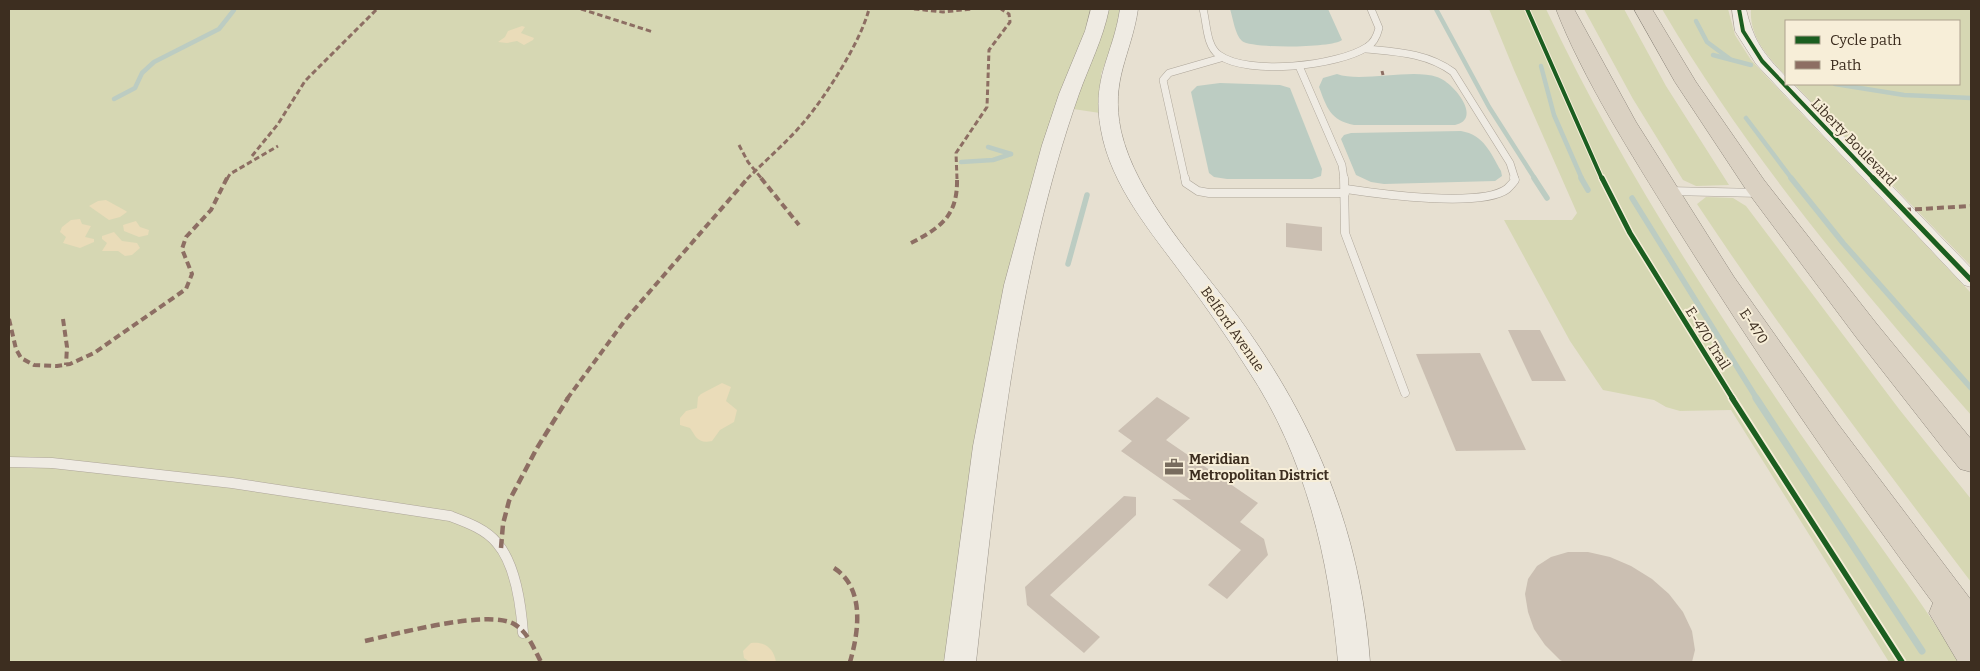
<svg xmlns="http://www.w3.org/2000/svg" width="1980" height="671" font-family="Bitter,serif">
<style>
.green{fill:#d6d7b3}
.sand{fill:#eadcb9}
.water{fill:#bcccc2}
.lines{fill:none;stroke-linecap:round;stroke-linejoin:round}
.stream-far2{stroke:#bcccc2;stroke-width:4.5}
.stream-far1{stroke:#bcccc2;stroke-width:5.5}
.stream{stroke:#bcccc2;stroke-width:7}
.building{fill:#cbbfb2}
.service-far2-casing{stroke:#ada599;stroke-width:8}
.service-far1-casing{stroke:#ada599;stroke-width:9}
.service-casing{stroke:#ada599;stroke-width:11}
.tertiary-casing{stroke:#ada599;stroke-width:1}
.secondary-casing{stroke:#9c958a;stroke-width:1}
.motorway-casing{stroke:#928b80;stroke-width:1}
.service-far2{stroke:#efebe3;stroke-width:7}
.service-far1{stroke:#efebe3;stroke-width:8}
.service{stroke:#efebe3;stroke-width:10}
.tertiary{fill:#efebe3;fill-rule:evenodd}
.secondary{fill:#efebe3;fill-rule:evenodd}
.motorway{fill:#dad1c2;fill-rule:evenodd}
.quiet-far2{stroke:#8d6e63;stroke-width:3;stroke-dasharray:5.5 3;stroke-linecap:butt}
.quiet-far1{stroke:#8d6e63;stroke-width:4;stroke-dasharray:7 4;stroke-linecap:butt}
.quiet{stroke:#8d6e63;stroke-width:4.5;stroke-dasharray:9 4.5;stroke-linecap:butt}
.cycleway-far2-casing{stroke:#f7eed8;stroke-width:6}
.cycleway-far1-casing{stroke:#f7eed8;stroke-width:8}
.cycleway-casing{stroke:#f7eed8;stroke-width:9}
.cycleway-far2{stroke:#1b5e20;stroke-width:4}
.cycleway-far1{stroke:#1b5e20;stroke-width:5}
.cycleway{stroke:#1b5e20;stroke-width:5.5}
.labels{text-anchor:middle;stroke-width:4;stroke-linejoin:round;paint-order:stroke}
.street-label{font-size:14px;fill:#3d2e20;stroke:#f7eed8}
.poi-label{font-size:14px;font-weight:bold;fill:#3d2e20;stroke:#f7eed8;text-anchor:start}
</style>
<rect width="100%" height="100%" fill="#e7e0d1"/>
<g class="green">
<polygon points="9,9 1092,9 1089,22 1039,160 1005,286 963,534 947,662 9,662"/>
<polygon points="1107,9 1120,9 1114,39 1101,74 1100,113 1073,109"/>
<path d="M1489,9H1546C1612,149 1695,279 1782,407C1840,493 1904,575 1960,662H1889L1731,410L1680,411L1666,407L1654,400L1603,390L1570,341L1504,220H1572L1577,213L1514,70Z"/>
<polygon points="1584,9 1624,9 1666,86 1729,185 1696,186 1683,180 1633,99"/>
<path d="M1662,9H1728L1735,35L1751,60L1971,293V415C1859,287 1748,156 1662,9Z"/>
<path d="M1751,9H1971V266L1794,84H1959V21H1786V76C1768,57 1749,37 1751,9Z"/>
<path d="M1706,197L1733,198L1746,206L1899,409L1971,499V582C1877,458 1783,334 1697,204Z"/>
</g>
<g class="sand">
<polygon points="522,26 525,27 521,33 534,38 533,40 524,45 517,41 507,43 498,42 505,37 508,31"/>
<polygon points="106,200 126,211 127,212 120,217 109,220 89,206 98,201"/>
<polygon points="80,219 82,224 91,226 85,237 94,239 94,242 80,248 63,243 66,237 60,232 62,227 71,220"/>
<polygon points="136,221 140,227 149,230 148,235 139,237 124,231 123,225"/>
<polygon points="114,232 122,241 137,243 140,248 132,255 125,256 118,251 102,251 107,243 102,239 102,236"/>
<path d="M722,383L731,387L726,401L737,410L734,422L720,430L712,441C698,444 696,437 690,428L680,425V418L686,411L697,408L698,397L701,394Z"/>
<path d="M751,643C765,641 774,649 776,662H750L744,658L743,651Z"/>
</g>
<g class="water">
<path d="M1230,9H1328L1342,40C1333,48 1252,49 1242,41C1235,35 1233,18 1230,9Z"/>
<path d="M1337,74C1361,83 1411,68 1437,77C1452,81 1484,119 1455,125H1354C1330,120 1327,108 1319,87L1323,78Z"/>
<polygon points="1220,83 1280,85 1290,88 1322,169 1321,176 1312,179 1227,179 1214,177 1209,173 1191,92 1197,86"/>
<path d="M1461,131C1484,135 1490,152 1501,171L1502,176L1495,181L1384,184L1371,182L1356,175L1341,139L1344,135L1351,133Z"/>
</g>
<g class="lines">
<g class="stream-far2">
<polyline points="1436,9 1489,107 1535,179"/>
<polyline points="1696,21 1707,42 1730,59"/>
<polyline points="1713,55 1751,65"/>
<polyline points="1541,66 1554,115 1582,179"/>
<polyline points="1835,84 1904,95 1971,98"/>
<polyline points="114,99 135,88 142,73 154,62 219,29 234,10"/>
<polyline points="1746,118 1792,179"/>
<polyline points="988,147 1011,154"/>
<polyline points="961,162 993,160 1011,154"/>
</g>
<g class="stream-far1">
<polyline points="1534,178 1547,198"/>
<polyline points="1581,178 1588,190"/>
<polyline points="1791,178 1843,243 1971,388"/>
<polyline points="1632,198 1757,399"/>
<polyline points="1068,264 1087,195"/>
</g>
<polyline class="stream" points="1756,398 1922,651"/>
</g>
<g class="building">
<polygon points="1286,223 1322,227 1322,251 1286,247"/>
<polygon points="1508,330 1540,330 1566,381 1532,381"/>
<polygon points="1480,353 1526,450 1456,451 1416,354"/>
<polygon points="1157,397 1190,418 1166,440 1258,503 1240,522 1264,539 1268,555 1227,599 1208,585 1241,550 1172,499 1191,500 1121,451 1132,441 1118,431"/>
<polygon points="1124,496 1136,497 1136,515 1050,595 1100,637 1084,653 1027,605 1025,587"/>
<polygon points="1568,552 1588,552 1610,557 1631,566 1652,579 1669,594 1683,612 1692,631 1695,650 1692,662 1564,662 1560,660 1545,645 1534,629 1528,612 1525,594 1528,579 1537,566 1551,557"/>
</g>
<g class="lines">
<g class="service-far2-casing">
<g id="service-far2">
<path d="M1203,9C1207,23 1206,46 1219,55C1248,76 1338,66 1367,47C1374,43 1377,36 1379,28L1371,9"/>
<path d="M1366,49C1397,52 1427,53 1453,72L1510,163L1515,179"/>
<polyline points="1299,66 1342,165 1344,179"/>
<polyline points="1185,179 1163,80 1169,73 1221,58"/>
</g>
</g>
<g class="service-far1-casing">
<g id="service-far1">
<polyline points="1185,178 1186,183 1198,191 1209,193 1345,193"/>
<polyline points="1344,178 1345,233 1405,393"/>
<path d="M1346,189C1379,194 1481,208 1507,189C1510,186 1513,183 1515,180L1514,178"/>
<polyline points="1668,191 1760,193"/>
</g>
</g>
<g class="service-casing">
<path id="service" d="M9,462L52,463L232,483L450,516C466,522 486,529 497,543C516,565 521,605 523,633"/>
</g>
<g class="tertiary-casing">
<path id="tertiary" d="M1732,9H1746C1754,42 1763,53 1786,77V84H1793L1971,268V287L1964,285L1756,64L1735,31Z"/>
</g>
<g class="secondary-casing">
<g id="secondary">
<path d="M1091,9H1109C1103,39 1089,66 1079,94C1063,139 1050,186 1039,232C1006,374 992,518 976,662H944L973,446L1004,285L1042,145L1059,94L1085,31Z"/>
<path d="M1120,9H1138C1131,56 1110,79 1121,131C1136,197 1199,264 1239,318C1315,422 1361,533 1370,662H1338C1329,559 1306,457 1248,370C1228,338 1206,307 1184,277C1151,232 1111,186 1101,130C1091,78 1113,56 1120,9Z"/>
</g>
</g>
<g class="motorway-casing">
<g id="motorway">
<path d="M1556,9H1574L1636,122L1734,277L1838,424L1971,600V662H1958L1929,613L1933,603C1841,479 1754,351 1672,220C1632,155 1583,79 1556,9Z"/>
<polygon points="1634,9 1652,9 1696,82 1764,180 1876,323 1971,439 1971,472 1960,469 1942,447 1856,337 1747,191 1675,82"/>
</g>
</g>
<use href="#service-far2" class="service-far2"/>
<use href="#service-far1" class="service-far1"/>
<use href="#service" class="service"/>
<use href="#tertiary" class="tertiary"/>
<use href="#secondary" class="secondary"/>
<use href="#motorway" class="motorway"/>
<g class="quiet-far2">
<polyline points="581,9 653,32"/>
<polyline points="914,9 943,12 972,9"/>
<polyline points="1382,71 1383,75"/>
<polyline points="739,145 748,162 762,179"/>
<polyline points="252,156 278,124 305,81 377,9"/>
<polyline points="227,179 230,174 278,146"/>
<path d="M747,179C766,160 787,142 804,122C826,96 861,41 869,9"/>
<polyline points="957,179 956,153 987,107 989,50 1010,22 1009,14 1001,9"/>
</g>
<g class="quiet-far1">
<polyline points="761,178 799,225"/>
<polyline points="1904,210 1971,206"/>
<path d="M911,243C942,227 958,215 957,178"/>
<polyline points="9,319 16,349 21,358 34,365 57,366 70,364 94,353 186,289 192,274 182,249 186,237 211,210 227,178"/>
<polyline points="63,319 67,347 66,365"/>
<polyline points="567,399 626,319 748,178"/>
</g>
<g class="quiet">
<polyline points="501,548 503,524 509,501 537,448 568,398"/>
<path d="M834,568C865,588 859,631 850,662"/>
<path d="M365,641C396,634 488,609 514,624C528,632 534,649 541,662"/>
</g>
<g class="cycleway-far2-casing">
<g id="cycleway-far2">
<polyline points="1527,9 1602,179"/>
<polyline points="1739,9 1743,31 1762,61 1874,179"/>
</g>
</g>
<g class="cycleway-far1-casing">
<g id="cycleway-far1">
<polyline points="1602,178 1630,233 1733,399"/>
<polyline points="1873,178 1971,280"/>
</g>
</g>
<g class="cycleway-casing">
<polyline id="cycleway" points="1732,398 1902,662"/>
</g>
<use href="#cycleway-far2" class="cycleway-far2"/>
<use href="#cycleway-far1" class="cycleway-far1"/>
<use href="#cycleway" class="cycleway"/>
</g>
<defs>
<g id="office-bare" transform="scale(1.5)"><path d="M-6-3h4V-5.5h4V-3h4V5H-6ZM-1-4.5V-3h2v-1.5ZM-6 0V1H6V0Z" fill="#786c5e" stroke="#f7eed8" stroke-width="2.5" paint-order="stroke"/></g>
</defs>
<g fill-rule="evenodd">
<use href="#office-bare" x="1174" y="467"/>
</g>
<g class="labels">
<g class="street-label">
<text transform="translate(1854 142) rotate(46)" y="5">Liberty Boulevard</text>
<text transform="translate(1754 326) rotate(56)" y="5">E-470</text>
<text transform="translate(1233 329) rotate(55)" y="5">Belford Avenue</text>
<text transform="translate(1708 338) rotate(58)" y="5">E-470 Trail</text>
</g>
<g class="poi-label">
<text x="1189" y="464">Meridian<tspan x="1189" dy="16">Metropolitan District</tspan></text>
</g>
</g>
<rect width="1980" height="671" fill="none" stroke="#3d2e20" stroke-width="20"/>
<rect x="1785" y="20" width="175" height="65" fill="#f7eed8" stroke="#ada18e"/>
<rect x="1795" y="36" width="25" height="8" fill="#1b5e20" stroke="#ada18e"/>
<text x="1830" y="45" font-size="15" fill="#3d2e20">Cycle path</text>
<rect x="1795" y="61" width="25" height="8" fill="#8d6e63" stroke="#ada18e"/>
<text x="1830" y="70" font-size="15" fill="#3d2e20">Path</text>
</svg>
